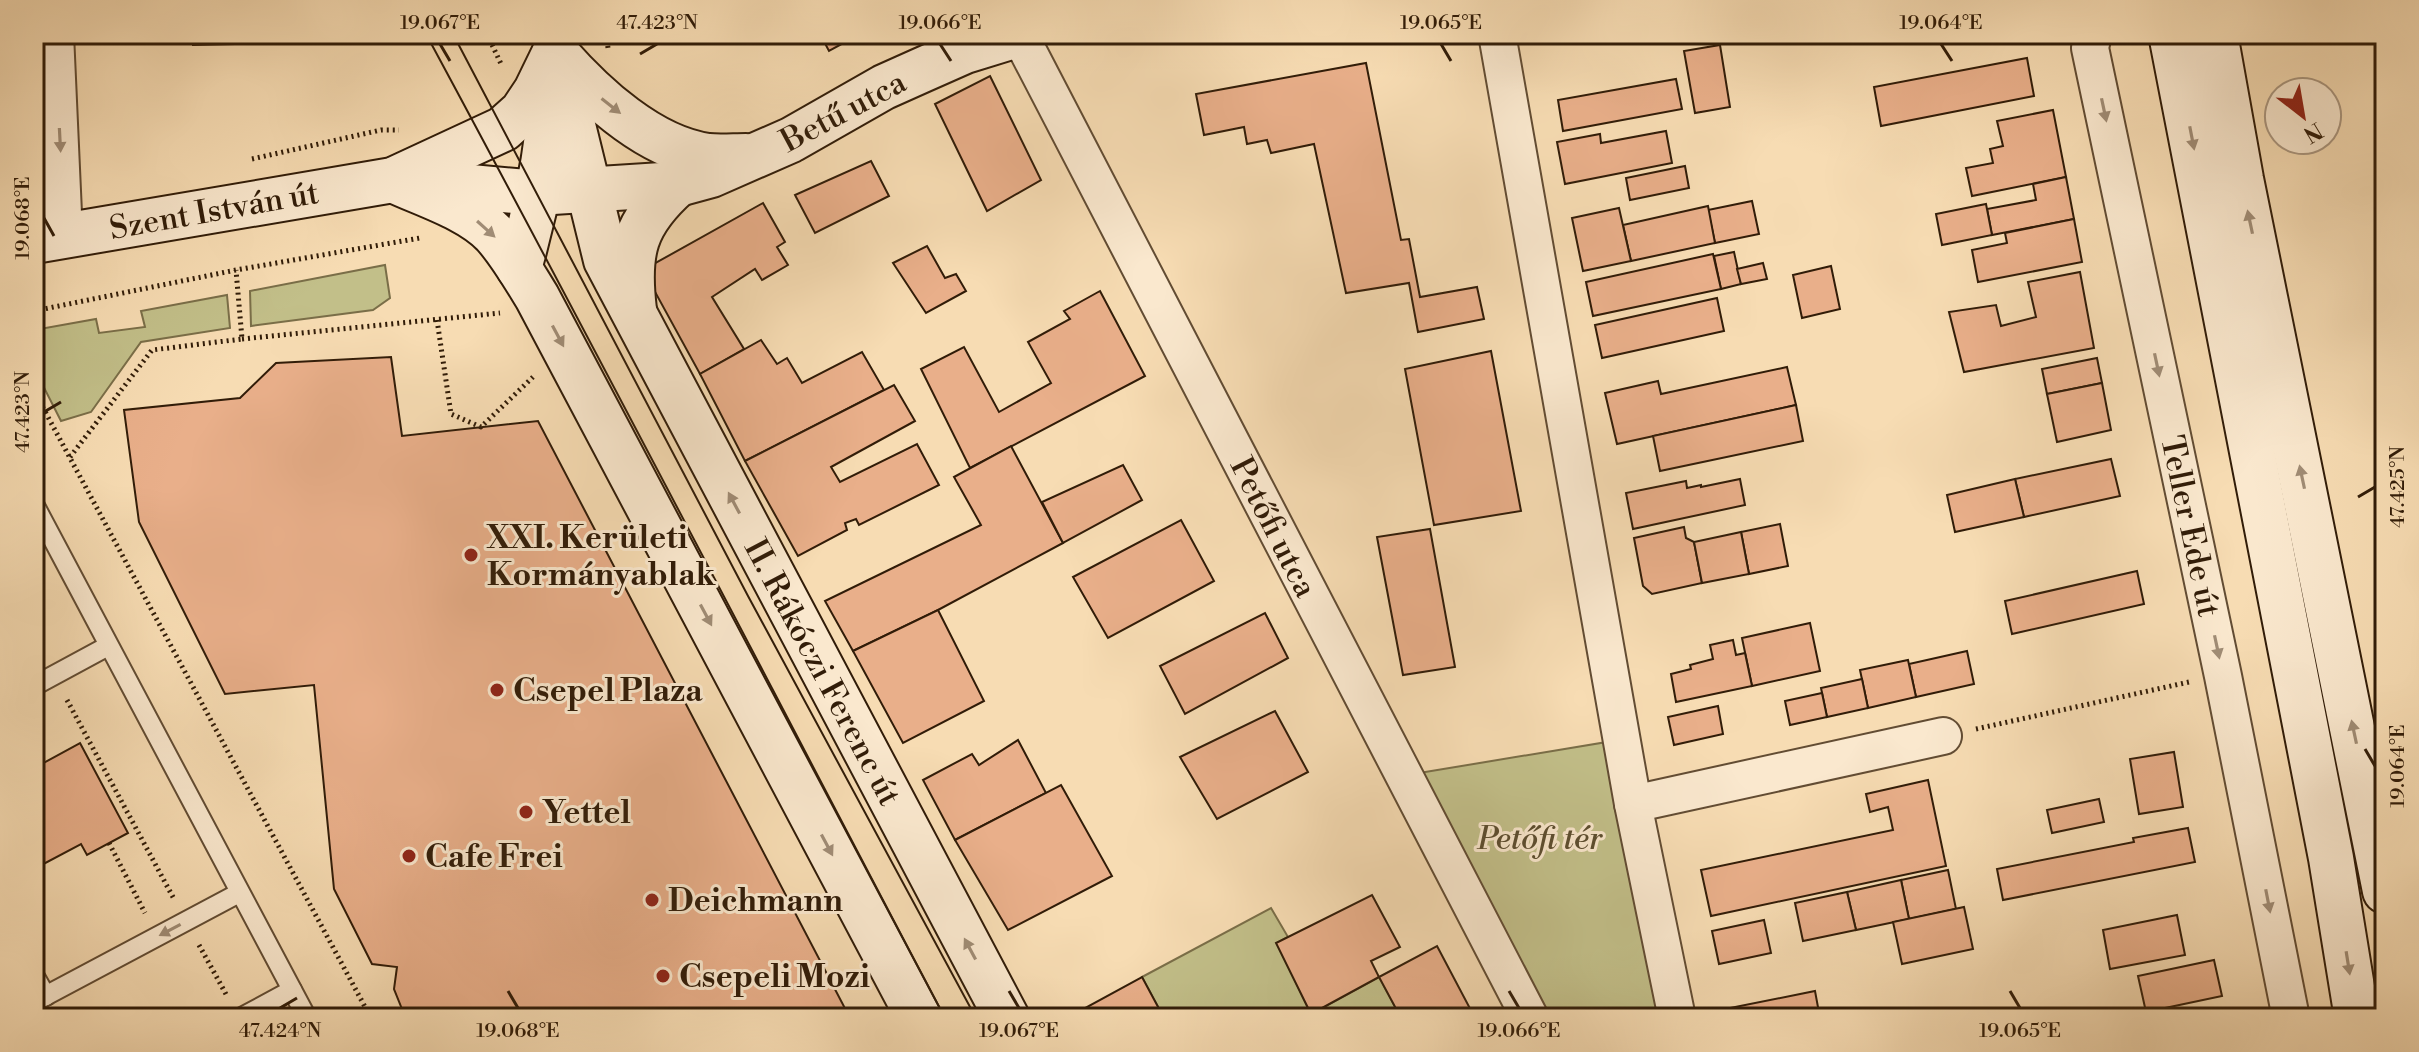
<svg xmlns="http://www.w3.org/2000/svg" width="2419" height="1052" font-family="'Libre Bodoni',serif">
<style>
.green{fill:#c2bf89;stroke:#7a6e48;stroke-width:2}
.building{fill:#e9af8a;stroke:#311c08;stroke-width:2}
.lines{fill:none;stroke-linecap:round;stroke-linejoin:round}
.lane-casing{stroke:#624c33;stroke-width:22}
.street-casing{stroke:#624c33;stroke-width:40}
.secondary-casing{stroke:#311c08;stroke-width:48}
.path{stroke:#311c08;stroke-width:5;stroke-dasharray:2 4;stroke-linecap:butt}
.lane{stroke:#fae8ce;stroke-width:18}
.street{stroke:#fae8ce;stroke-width:36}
.secondary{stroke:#fae8ce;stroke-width:44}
.tram{stroke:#311c08;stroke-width:2}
.oneway{fill:#a08c75}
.ticks{fill:none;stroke:#311c08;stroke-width:3}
.poi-dot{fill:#8f2418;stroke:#fae8ce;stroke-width:3}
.labels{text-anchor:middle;stroke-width:6;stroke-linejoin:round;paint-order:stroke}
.street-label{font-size:32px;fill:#311c08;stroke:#fae8ce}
.poi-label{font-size:32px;font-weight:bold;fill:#311c08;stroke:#fae8ce;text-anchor:start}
.park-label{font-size:32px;font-style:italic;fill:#5c4d2f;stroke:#fae8ce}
.neatline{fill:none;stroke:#311c08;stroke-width:3}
.ticks-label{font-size:20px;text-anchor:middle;fill:#311c08}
</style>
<rect width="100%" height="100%" fill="#f7dcb3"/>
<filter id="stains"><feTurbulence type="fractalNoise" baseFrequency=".0025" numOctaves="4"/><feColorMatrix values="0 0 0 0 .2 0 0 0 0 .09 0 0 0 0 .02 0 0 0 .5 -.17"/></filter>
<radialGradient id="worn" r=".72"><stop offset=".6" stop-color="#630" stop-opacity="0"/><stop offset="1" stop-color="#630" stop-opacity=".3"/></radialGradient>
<g class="green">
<polygon points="1521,34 1603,34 1547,44 1522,44"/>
<polygon points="385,265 390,298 373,310 251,326 250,291"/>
<polygon points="227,295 230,328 141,342 91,412 61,421 34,368 34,330 96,319 99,333 145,327 141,311"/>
<polygon points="1607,742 1661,1018 1541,1018 1413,774"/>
<polygon points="1271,908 1288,937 1277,943 1311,1014 1379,977 1401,1018 1164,1018 1142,977"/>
</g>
<g class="building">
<polygon points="193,34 317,34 317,42 193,45"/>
<polygon points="820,34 860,34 829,51"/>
<polygon points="1720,45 1730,107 1695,113 1684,51"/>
<polygon points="2027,58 2034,96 1881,126 1874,87"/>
<polygon points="1366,63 1401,240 1409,239 1420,297 1477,287 1484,319 1418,332 1409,283 1346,293 1314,144 1271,153 1267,140 1247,144 1244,127 1204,135 1196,94"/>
<polygon points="990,76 1041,180 987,211 935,104"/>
<polygon points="1676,79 1682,109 1563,131 1558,100"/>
<polygon points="2053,110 2066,177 1972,196 1966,168 1993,163 1990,149 2003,146 1997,121"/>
<polygon points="1666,131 1672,163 1565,184 1557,142 1600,134 1601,143"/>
<polygon points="871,161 889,196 815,233 795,195"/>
<polygon points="1685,166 1689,188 1630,200 1626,178"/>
<polygon points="2066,177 2074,219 1992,235 1987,209 2036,200 2033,184"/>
<polygon points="1752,201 1759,234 1715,243 1708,210"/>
<polygon points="763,203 785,242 777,247 788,265 762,280 755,269 712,297 744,349 700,374 643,270"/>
<polygon points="1986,204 1992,235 1942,245 1936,214"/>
<polygon points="1708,206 1715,243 1631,261 1623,225"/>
<polygon points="1619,208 1631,261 1583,271 1572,218"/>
<polygon points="2074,219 2082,262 1978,282 1972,250 2007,243 2005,233"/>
<polygon points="927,246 945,278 956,274 966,291 926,313 893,263"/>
<polygon points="1734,252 1741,284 1721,289 1714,256"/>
<polygon points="1713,254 1721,289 1593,316 1586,282"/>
<polygon points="1763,263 1767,279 1741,284 1737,269"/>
<polygon points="1831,266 1840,309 1802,318 1793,275"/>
<polygon points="2080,272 2094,348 1964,372 1949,312 1996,305 2001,326 2036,317 2028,282"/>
<polygon points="1100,291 1145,376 970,468 921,369 964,347 999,412 1051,383 1028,342 1070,319 1064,311"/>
<polygon points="1717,298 1724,331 1602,358 1595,325"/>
<polygon points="761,340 777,364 787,358 802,383 862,352 884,390 745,461 700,374"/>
<polygon points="1491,351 1521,511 1434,525 1405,369"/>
<polygon points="391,357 402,436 538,421 850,1018 451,1018 441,1009 425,1018 410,1018 402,1009 394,989 397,967 372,964 334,889 314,685 225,694 139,522 124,410 240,398 276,363"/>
<polygon points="2097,358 2102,383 2047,394 2042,369"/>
<polygon points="1787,367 1796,405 1617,444 1605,393 1658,381 1661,394"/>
<polygon points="2102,383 2111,430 2057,442 2047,394"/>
<polygon points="894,385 915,421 831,467 840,482 917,444 939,485 859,525 856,519 845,523 847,530 798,556 745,461"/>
<polygon points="1796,405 1803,441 1660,471 1653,436"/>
<polygon points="1011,446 1063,543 938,610 853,651 825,601 981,525 954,477"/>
<polygon points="2111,459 2120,496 2024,517 2015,479"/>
<polygon points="1123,465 1142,500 1063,543 1042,502"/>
<polygon points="1740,479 1745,505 1633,529 1626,493 1686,481 1687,488 1701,485 1701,487"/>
<polygon points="2015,479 2024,517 1955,532 1947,495"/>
<polygon points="1181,520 1214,581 1108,638 1073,577"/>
<polygon points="1780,524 1788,566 1749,574 1741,532"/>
<polygon points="1684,527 1686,538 1694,542 1702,583 1652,594 1643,586 1634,538"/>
<polygon points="1430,529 1455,667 1403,675 1377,537"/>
<polygon points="1741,532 1749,574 1702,583 1694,542"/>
<polygon points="2137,571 2144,604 2012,634 2005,601"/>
<polygon points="938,610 984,701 903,743 853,651"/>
<polygon points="1265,613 1288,658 1185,714 1160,666"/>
<polygon points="1810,623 1820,671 1752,686 1742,638"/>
<polygon points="1733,640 1736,655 1745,653 1752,686 1676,702 1671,674 1691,669 1690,665 1713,659 1710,645"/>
<polygon points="1967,651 1974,684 1916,697 1909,664"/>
<polygon points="1908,660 1916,697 1868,708 1860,670"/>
<polygon points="1862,679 1868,708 1827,717 1821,688"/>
<polygon points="1822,693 1827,717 1790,725 1785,701"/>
<polygon points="1718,706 1723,734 1674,745 1668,717"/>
<polygon points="1275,711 1308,772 1217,819 1180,757"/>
<polygon points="1018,740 1046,793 955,840 923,780 972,754 979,765"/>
<polygon points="80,743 128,833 87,855 81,844 34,869 34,780 43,776 38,766"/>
<polygon points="2174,752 2183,807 2139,814 2130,759"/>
<polygon points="1928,780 1946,866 1711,916 1701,870 1893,830 1888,807 1870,812 1866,794"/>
<polygon points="1061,785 1112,876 1008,930 955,840"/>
<polygon points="2099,799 2104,822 2052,833 2047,810"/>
<polygon points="2188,828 2195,862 2003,900 1997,869 2134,842 2133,838"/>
<polygon points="1948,870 1956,909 1909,919 1901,880"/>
<polygon points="1901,880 1909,919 1856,930 1847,892"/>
<polygon points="1847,892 1856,930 1803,941 1795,903"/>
<polygon points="1372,895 1400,947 1371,961 1379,977 1311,1014 1276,943"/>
<polygon points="1964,907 1973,949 1902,964 1893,922"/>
<polygon points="2177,915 2185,955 2110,969 2103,930"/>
<polygon points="1764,920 1771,953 1719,964 1712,931"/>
<polygon points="1437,946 1475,1018 1401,1018 1379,977"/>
<polygon points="2214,960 2222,996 2146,1012 2138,976"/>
<polygon points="1142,977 1164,1018 1067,1018"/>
<polygon points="1815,991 1820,1018 1727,1018 1725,1009"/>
<polygon points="1921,1011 1923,1018 1887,1018"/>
</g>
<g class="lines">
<g class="lane-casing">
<g id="lane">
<polyline points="34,504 307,1018"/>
<polyline points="34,686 108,646"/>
<polyline points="34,975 46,996"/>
<polyline points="34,1002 239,893"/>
<polyline points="240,1018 292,990"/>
</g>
</g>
<g class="street-casing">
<g id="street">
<polyline points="55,34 64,236"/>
<polyline points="1019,34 1530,1018"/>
<polyline points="1497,34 1633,804 1677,1018"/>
<polyline points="2093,34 2090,48 2223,676 2291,1018"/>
<polyline points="1633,804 1943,736"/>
</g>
</g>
<g class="secondary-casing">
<g id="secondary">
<polyline points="2171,34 2331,858 2357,1018"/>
<polyline points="2215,34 2241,179 2385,891"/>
<polyline points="555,52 606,260 1007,1018"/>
<path d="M557,54C594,96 650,148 708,156C720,157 734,156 746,156"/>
<path d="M393,180C425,195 469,208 494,234C511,253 524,276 537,297L919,1018"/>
<polyline points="427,183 537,193 678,184 711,175 791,140 884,87 922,70 965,51 1020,34"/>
<polyline points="34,241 393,180 503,129 522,112 536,91 555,52"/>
<path d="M519,268C536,210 547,152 552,92"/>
<path d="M634,310C627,252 634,223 678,184"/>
</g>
</g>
<g class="path">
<polyline points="487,34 502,66"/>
<polyline points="606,34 608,48"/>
<polyline points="252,159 381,130 399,130"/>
<polyline points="34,311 236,270 420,238"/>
<polyline points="437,320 451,414 481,427 533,377"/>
<polyline points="242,339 500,313"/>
<polyline points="34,391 371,1018"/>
<polyline points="70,457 152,350 242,339 236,270"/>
<polyline points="34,640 41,653"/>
<polyline points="67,700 174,899"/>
<polyline points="1976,729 2189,682"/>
<polyline points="34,778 35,780"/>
<polyline points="109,843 145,913"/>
<polyline points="199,945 227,996"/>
</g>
<use href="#lane" class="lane"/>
<use href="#street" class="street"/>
<use href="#secondary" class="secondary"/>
<g class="tram">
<path d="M426,34C602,360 772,690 945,1018"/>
<polyline points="453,34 748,596 976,1018"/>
</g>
</g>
<defs><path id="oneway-solid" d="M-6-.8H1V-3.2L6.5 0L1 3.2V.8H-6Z" transform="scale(2)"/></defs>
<g class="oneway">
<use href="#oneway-solid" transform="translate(611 106) rotate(38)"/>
<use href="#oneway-solid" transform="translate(2104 110) rotate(78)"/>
<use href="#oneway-solid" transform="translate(2192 138) rotate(79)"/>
<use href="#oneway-solid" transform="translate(60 140) rotate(87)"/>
<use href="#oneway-solid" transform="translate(2250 222) rotate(-102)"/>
<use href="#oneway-solid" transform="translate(486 229) rotate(42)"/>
<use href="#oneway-solid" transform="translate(558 336) rotate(62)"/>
<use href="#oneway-solid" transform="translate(2157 365) rotate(78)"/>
<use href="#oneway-solid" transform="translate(2302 477) rotate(-102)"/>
<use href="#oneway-solid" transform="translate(734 503) rotate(-118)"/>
<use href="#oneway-solid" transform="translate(706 615) rotate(62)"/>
<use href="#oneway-solid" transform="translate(2217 647) rotate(78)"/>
<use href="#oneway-solid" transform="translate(2354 732) rotate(-102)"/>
<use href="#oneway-solid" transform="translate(827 845) rotate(62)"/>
<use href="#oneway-solid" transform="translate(2268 901) rotate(79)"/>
<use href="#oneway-solid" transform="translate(170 930) rotate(152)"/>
<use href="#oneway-solid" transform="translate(970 949) rotate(-118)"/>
<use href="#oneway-solid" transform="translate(2348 963) rotate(81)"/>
</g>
<path class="ticks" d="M440,44L450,61M940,44L951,61M1441,44L1451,61M1941,44L1952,61M640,54L657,44M44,218L54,236M44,412L61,402M2358,497L2375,487M2365,749L2375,766M508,991L518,1008M1009,991L1019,1008M1509,991L1519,1008M2010,991L2020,1008M280,1008L297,998"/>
<g class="poi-dot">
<circle cx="471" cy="555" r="8"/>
<circle cx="497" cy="690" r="8"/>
<circle cx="526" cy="812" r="8"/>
<circle cx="409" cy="856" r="8"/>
<circle cx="652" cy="900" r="8"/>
<circle cx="663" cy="976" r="8"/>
</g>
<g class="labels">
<g class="street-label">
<text transform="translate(843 111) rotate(-28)" y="11">Betű utca</text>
<text transform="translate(214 210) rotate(-10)" y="11">Szent István út</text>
<text transform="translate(2191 526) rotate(78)" y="11">Teller Ede út</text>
<text transform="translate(1274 527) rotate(63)" y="11">Petőfi utca</text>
<text transform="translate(823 672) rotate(62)" y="11">II. Rákóczi Ferenc út</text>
</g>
<g class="poi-label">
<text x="487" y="548">XXI. Kerületi<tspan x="487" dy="37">Kormányablak</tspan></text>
<text x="513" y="701">Csepel Plaza</text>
<text x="542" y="823">Yettel</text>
<text x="425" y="867">Cafe Frei</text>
<text x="668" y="911">Deichmann</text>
<text x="679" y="987">Csepeli Mozi</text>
</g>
<g class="park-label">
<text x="1540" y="849">Petőfi tér</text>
</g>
</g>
<rect width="2419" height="1052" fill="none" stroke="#f7dcb3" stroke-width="88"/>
<g transform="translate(2303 116) rotate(149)"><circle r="38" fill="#fae8ce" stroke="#aa967f" stroke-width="2"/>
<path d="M0-6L14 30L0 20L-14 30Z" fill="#8f2418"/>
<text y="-12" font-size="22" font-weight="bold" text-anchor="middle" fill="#311c08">N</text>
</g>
<rect x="44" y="44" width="2331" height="964" class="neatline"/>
<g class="ticks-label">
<text x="440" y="29">19.067°E</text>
<text x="657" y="29">47.423°N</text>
<text x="940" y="29">19.066°E</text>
<text x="1441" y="29">19.065°E</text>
<text x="1941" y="29">19.064°E</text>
<text transform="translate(22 218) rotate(-90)" y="7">19.068°E</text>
<text transform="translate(22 412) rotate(-90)" y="7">47.423°N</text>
<text transform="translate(2397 487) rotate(-90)" y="7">47.425°N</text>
<text transform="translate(2397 766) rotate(-90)" y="7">19.064°E</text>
<text x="280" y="1037">47.424°N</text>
<text x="518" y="1037">19.068°E</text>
<text x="1019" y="1037">19.067°E</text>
<text x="1519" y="1037">19.066°E</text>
<text x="2020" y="1037">19.065°E</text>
</g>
<rect width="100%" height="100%" filter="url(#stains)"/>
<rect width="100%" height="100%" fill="url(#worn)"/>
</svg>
